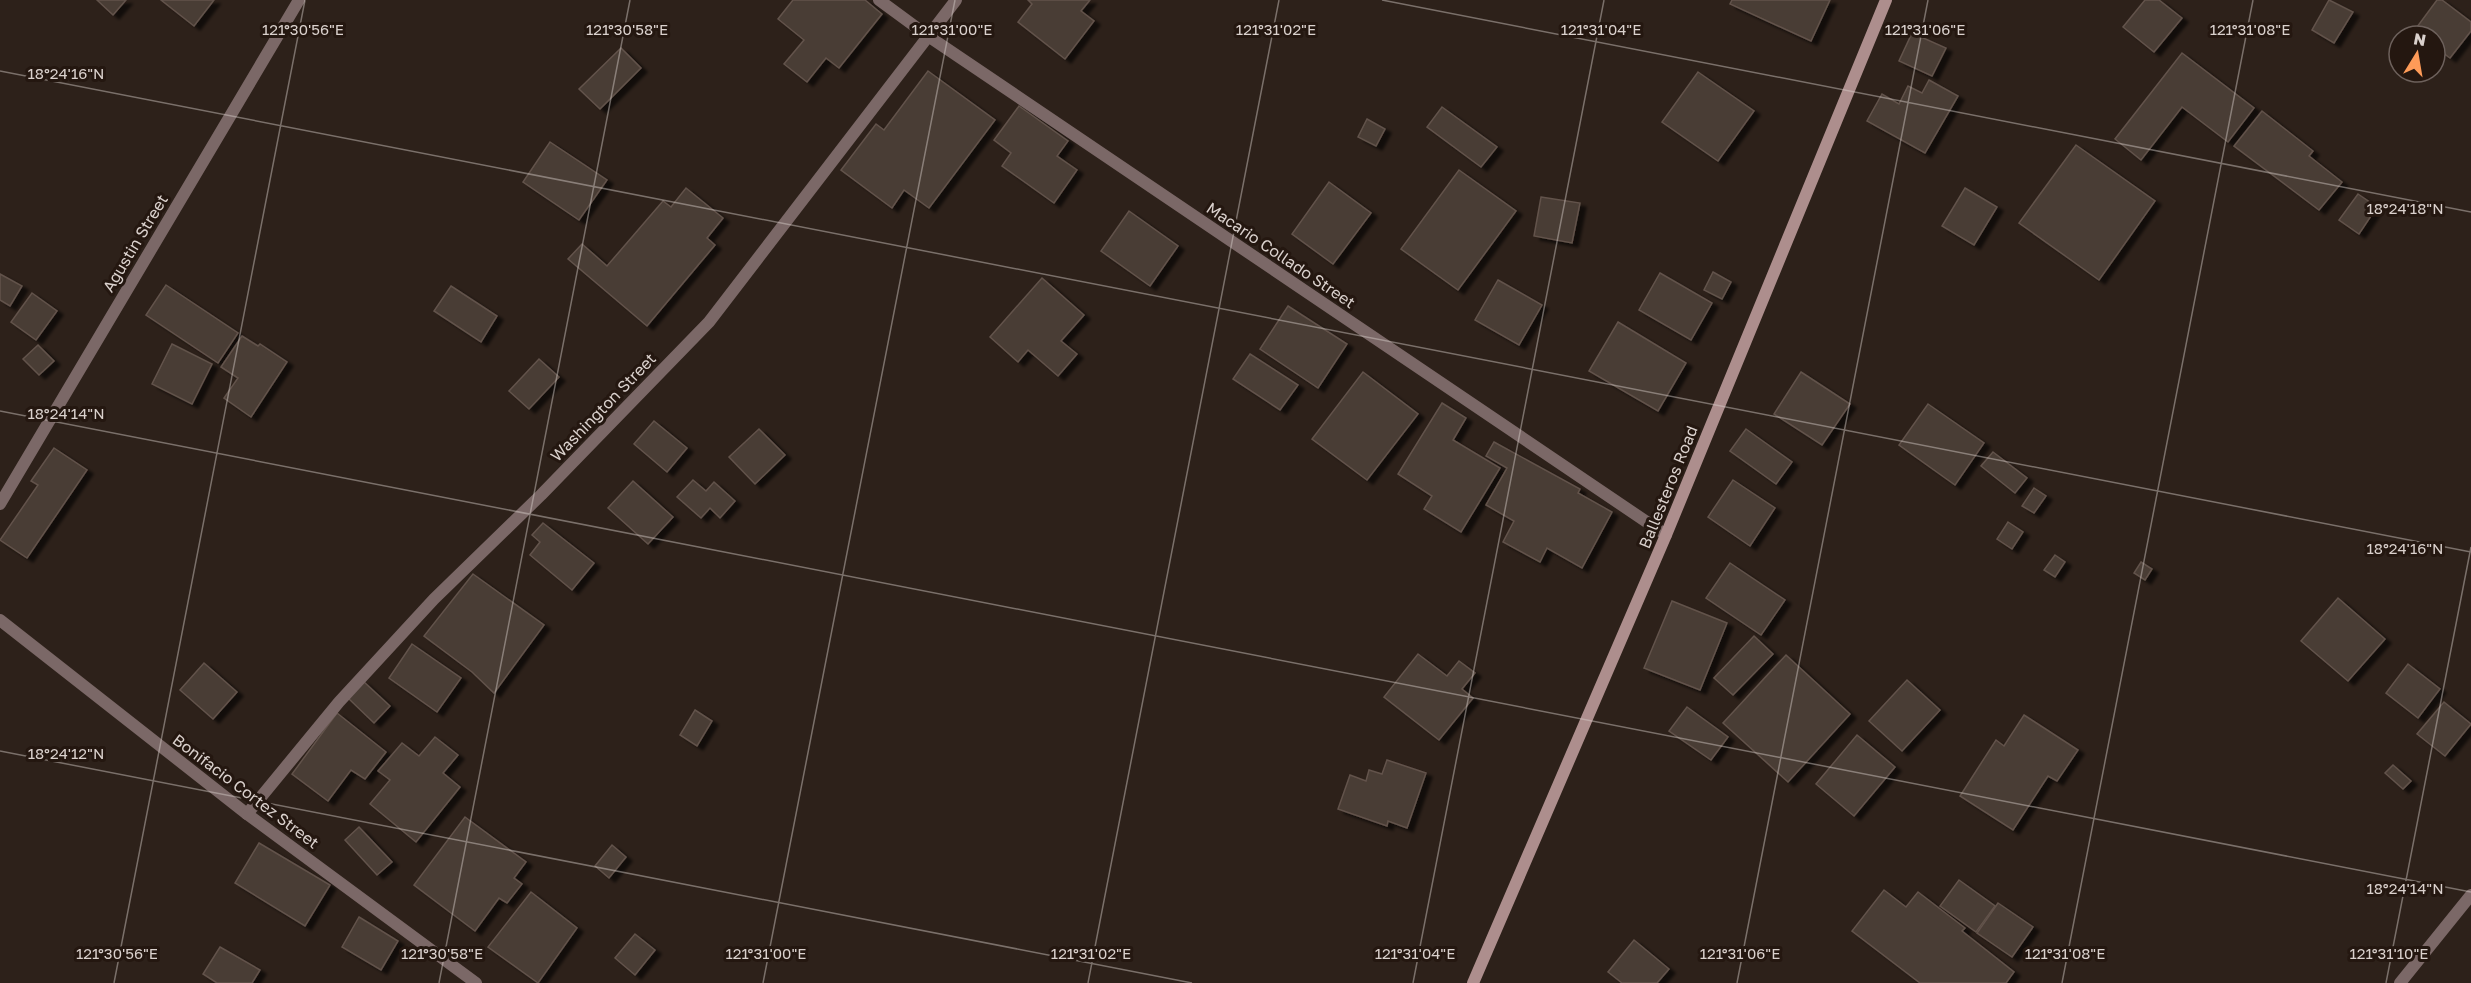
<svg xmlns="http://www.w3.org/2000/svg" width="2471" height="983" font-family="'Golos Text',sans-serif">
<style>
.building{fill:#4a3c34;stroke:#62534b;stroke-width:1.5;filter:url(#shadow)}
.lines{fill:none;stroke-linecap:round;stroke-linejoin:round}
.minor{stroke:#7b6867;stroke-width:12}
.tertiary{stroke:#7b6867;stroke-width:12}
.secondary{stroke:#ad8e8d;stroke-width:12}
.ticks{fill:none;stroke:#dad1cd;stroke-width:1.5;stroke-opacity:0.45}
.labels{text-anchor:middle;stroke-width:6;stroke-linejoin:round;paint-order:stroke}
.street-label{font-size:16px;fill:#dad1cd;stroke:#241710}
.ticks-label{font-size:15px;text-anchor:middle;fill:#dad1cd;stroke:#241710;stroke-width:6;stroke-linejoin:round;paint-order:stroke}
</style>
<defs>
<filter id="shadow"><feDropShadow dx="6" dy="4" stdDeviation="1.5" flood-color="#0009"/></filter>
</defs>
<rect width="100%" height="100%" fill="#2d211a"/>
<g class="building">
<polygon points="97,0 126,0 113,15"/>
<polygon points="161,0 214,0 194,26"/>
<polygon points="793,0 865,0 882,14 839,68 826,58 807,82 784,64 804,40 778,19"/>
<polygon points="1028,0 1090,0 1081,11 1094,21 1065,59 1018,22 1032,4"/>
<polygon points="1732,0 1830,0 1811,41 1730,4"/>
<polygon points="2145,0 2159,0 2182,18 2154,52 2123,27"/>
<polygon points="2329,0 2353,12 2334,43 2312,30"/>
<polygon points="2437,0 2442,0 2471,22 2471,31 2450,58 2435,47 2435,36 2421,36 2414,31"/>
<polygon points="1912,33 1946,48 1932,76 1899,61"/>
<polygon points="621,48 641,68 600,109 579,89"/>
<polygon points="2182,53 2254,108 2228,142 2182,107 2141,160 2115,139"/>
<polygon points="928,71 995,120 929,208 904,190 892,208 841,170 876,124 884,130"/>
<polygon points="1698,72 1754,111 1718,161 1662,122"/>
<polygon points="1929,80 1958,96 1925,153 1867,121 1882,94 1899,104 1908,86 1922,93"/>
<polygon points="1019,106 1068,141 1057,156 1077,170 1054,203 1002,166 1011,153 994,140"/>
<polygon points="1442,107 1497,147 1481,167 1427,127"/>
<polygon points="2262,111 2313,151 2309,156 2342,182 2319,210 2234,146"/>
<polygon points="1367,119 1385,129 1376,146 1358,137"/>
<polygon points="550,142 607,180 579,220 523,182"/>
<polygon points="2076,145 2155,201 2099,280 2019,223"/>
<polygon points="1459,170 1516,211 1458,290 1401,249"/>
<polygon points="1329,182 1371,213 1333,264 1292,234"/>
<polygon points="686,188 723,218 707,238 715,245 647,326 568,259 582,244 607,266 663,201 671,207"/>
<polygon points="1965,188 1997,207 1974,245 1942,226"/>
<polygon points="2358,194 2377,207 2359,234 2339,220"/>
<polygon points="1541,197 1580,203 1572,243 1534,236"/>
<polygon points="1129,211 1178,246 1150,286 1101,251"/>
<polygon points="1713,272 1731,282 1722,299 1704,290"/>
<polygon points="1660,273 1712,303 1691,340 1639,310"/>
<polygon points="0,274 22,286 10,306 0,300"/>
<polygon points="1042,278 1084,315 1061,341 1077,354 1058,376 1028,350 1018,362 990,337"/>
<polygon points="1498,280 1542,305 1519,345 1475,320"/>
<polygon points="166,285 238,333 218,363 146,315"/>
<polygon points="451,286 497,316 481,342 434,311"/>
<polygon points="32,293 57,311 36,340 11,322"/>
<polygon points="1288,306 1347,344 1318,388 1260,349"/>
<polygon points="1618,322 1686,363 1658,411 1589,371"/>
<polygon points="242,336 258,346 260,344 287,362 251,417 224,398 238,378 221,367"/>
<polygon points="172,344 212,364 192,404 152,384"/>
<polygon points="38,345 54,361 39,375 23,359"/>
<polygon points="1250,354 1298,385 1280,410 1233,379"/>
<polygon points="539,359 559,377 529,409 509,391"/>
<polygon points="1363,372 1418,414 1367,480 1312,439"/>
<polygon points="1801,372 1850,404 1822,445 1774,414"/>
<polygon points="1442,403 1466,418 1453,440 1500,468 1461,532 1424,509 1432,496 1398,474"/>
<polygon points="1928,404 1984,443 1955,485 1899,445"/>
<polygon points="654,421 687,448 667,472 634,444"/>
<polygon points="759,429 785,455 755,484 729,457"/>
<polygon points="1746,429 1792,462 1776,484 1730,451"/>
<polygon points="1494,442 1580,489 1578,493 1612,512 1582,568 1547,548 1540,562 1503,542 1514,521 1486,505 1507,468 1486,456"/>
<polygon points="54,448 87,470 27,558 0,540 38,485 31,481"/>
<polygon points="1993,452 2027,478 2015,493 1981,466"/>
<polygon points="693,480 706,491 714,482 735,501 720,518 710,508 701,518 677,497"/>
<polygon points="1733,480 1775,508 1750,546 1708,517"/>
<polygon points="633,481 673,517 648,544 608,508"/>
<polygon points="2034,488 2046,496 2034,513 2022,506"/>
<polygon points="2008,522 2023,532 2012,549 1997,539"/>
<polygon points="543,523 594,563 572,590 530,555 540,542 532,535"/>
<polygon points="2055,555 2065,562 2055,577 2044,570"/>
<polygon points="2141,562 2152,569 2145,580 2134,573"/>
<polygon points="1730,563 1785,600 1761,635 1706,598"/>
<polygon points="473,574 544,625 494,693 472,672 424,636"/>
<polygon points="2338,598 2385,639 2348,681 2301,641"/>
<polygon points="1672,601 1727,623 1700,690 1644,668"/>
<polygon points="1754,636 1773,654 1733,695 1714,678"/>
<polygon points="412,644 461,678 437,712 389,678"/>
<polygon points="1418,654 1447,676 1459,661 1475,673 1462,689 1473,698 1439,740 1384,697"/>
<polygon points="1786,655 1850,714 1788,782 1723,723"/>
<polygon points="204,663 237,692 213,719 180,690"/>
<polygon points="2408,664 2440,689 2418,718 2386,693"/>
<polygon points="1907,680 1940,710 1902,751 1869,721"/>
<polygon points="363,681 390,706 374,723 348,698"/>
<polygon points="2444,702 2471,724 2445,756 2417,734"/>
<polygon points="1687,707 1728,737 1711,760 1669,731"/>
<polygon points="695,710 712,721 697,746 680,735"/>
<polygon points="337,713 386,752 365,779 351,770 328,801 292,774"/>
<polygon points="2024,715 2078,750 2057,781 2048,776 2013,830 1960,796 1996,740 2004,746"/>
<polygon points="1857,735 1895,767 1854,816 1816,784"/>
<polygon points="435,737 458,755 443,773 460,787 416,842 370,804 390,780 378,771 402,743 419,756"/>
<polygon points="1387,760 1426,773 1407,828 1388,821 1387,826 1338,809 1350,775 1366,781 1369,770 1382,774"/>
<polygon points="2393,765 2411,781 2403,789 2385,773"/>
<polygon points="465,817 526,862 514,878 522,884 507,903 499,898 475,931 414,885"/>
<polygon points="359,827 392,862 377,875 345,840"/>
<polygon points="259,843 330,885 305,926 235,883"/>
<polygon points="612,845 626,857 609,878 595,866"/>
<polygon points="1959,880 1995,906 1976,932 1940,906"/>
<polygon points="1884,890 1906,907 1918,892 1965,928 1962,931 2014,972 2006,983 1920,983 1852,931"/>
<polygon points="531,892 577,928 538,983 488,947"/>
<polygon points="1998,903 2033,927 2012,957 1977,933"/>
<polygon points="359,917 398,941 381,970 342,947"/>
<polygon points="635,934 655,950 635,975 615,958"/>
<polygon points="1634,940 1669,969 1657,983 1622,983 1608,972"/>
<polygon points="220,947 260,970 252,983 217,983 203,974"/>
</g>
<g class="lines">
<g class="minor">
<polyline points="0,504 299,0"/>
<polyline points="0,620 247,814 476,983"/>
<polyline points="247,814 339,702 434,599 541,495 709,322 956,0"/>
<polyline points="2400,983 2471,895"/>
</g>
<polyline class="tertiary" points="879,0 928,36 1666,535"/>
<polyline class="secondary" points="1473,983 1666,535 1886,0"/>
</g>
<path class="ticks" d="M1382,0L2471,212M0,71L2471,552M0,411L2471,892M0,751L1192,983M114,983L305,0M439,983L630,0M763,983L955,0M1088,983L1279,0M1413,983L1604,0M1737,983L1928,0M2062,983L2253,0M2386,983L2471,547"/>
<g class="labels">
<g class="street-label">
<text transform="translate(135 243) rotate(-59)" y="6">Agustin Street</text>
<text transform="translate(1281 255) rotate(34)" y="6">Macario Collado Street</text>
<text transform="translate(603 407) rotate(-46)" y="6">Washington Street</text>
<text transform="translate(1668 487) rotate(-68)" y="6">Ballesteros Road</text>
<text transform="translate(246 791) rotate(37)" y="6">Bonifacio Cortez Street</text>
</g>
</g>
<g class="ticks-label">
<text x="627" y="35">121°30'58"E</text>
<text x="1276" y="35">121°31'02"E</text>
<text x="303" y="35">121°30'56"E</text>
<text x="952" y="35">121°31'00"E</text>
<text x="1601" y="35">121°31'04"E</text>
<text x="1925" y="35">121°31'06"E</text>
<text x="2250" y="35">121°31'08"E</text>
<text x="66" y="79">18°24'16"N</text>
<text x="2405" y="214">18°24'18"N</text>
<text x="66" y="419">18°24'14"N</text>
<text x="2405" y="554">18°24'16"N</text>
<text x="66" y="759">18°24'12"N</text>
<text x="2405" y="894">18°24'14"N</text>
<text x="117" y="959">121°30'56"E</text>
<text x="442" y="959">121°30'58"E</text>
<text x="766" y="959">121°31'00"E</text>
<text x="1091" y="959">121°31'02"E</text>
<text x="1415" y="959">121°31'04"E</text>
<text x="1740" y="959">121°31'06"E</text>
<text x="2065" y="959">121°31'08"E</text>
<text x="2389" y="959">121°31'10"E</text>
</g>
<g transform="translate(2417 54) rotate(11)"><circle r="28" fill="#241710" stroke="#6d615c" stroke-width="1.5"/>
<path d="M0-4.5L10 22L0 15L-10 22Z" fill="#fe9b58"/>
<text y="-9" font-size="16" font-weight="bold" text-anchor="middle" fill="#dad1cd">N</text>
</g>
</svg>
